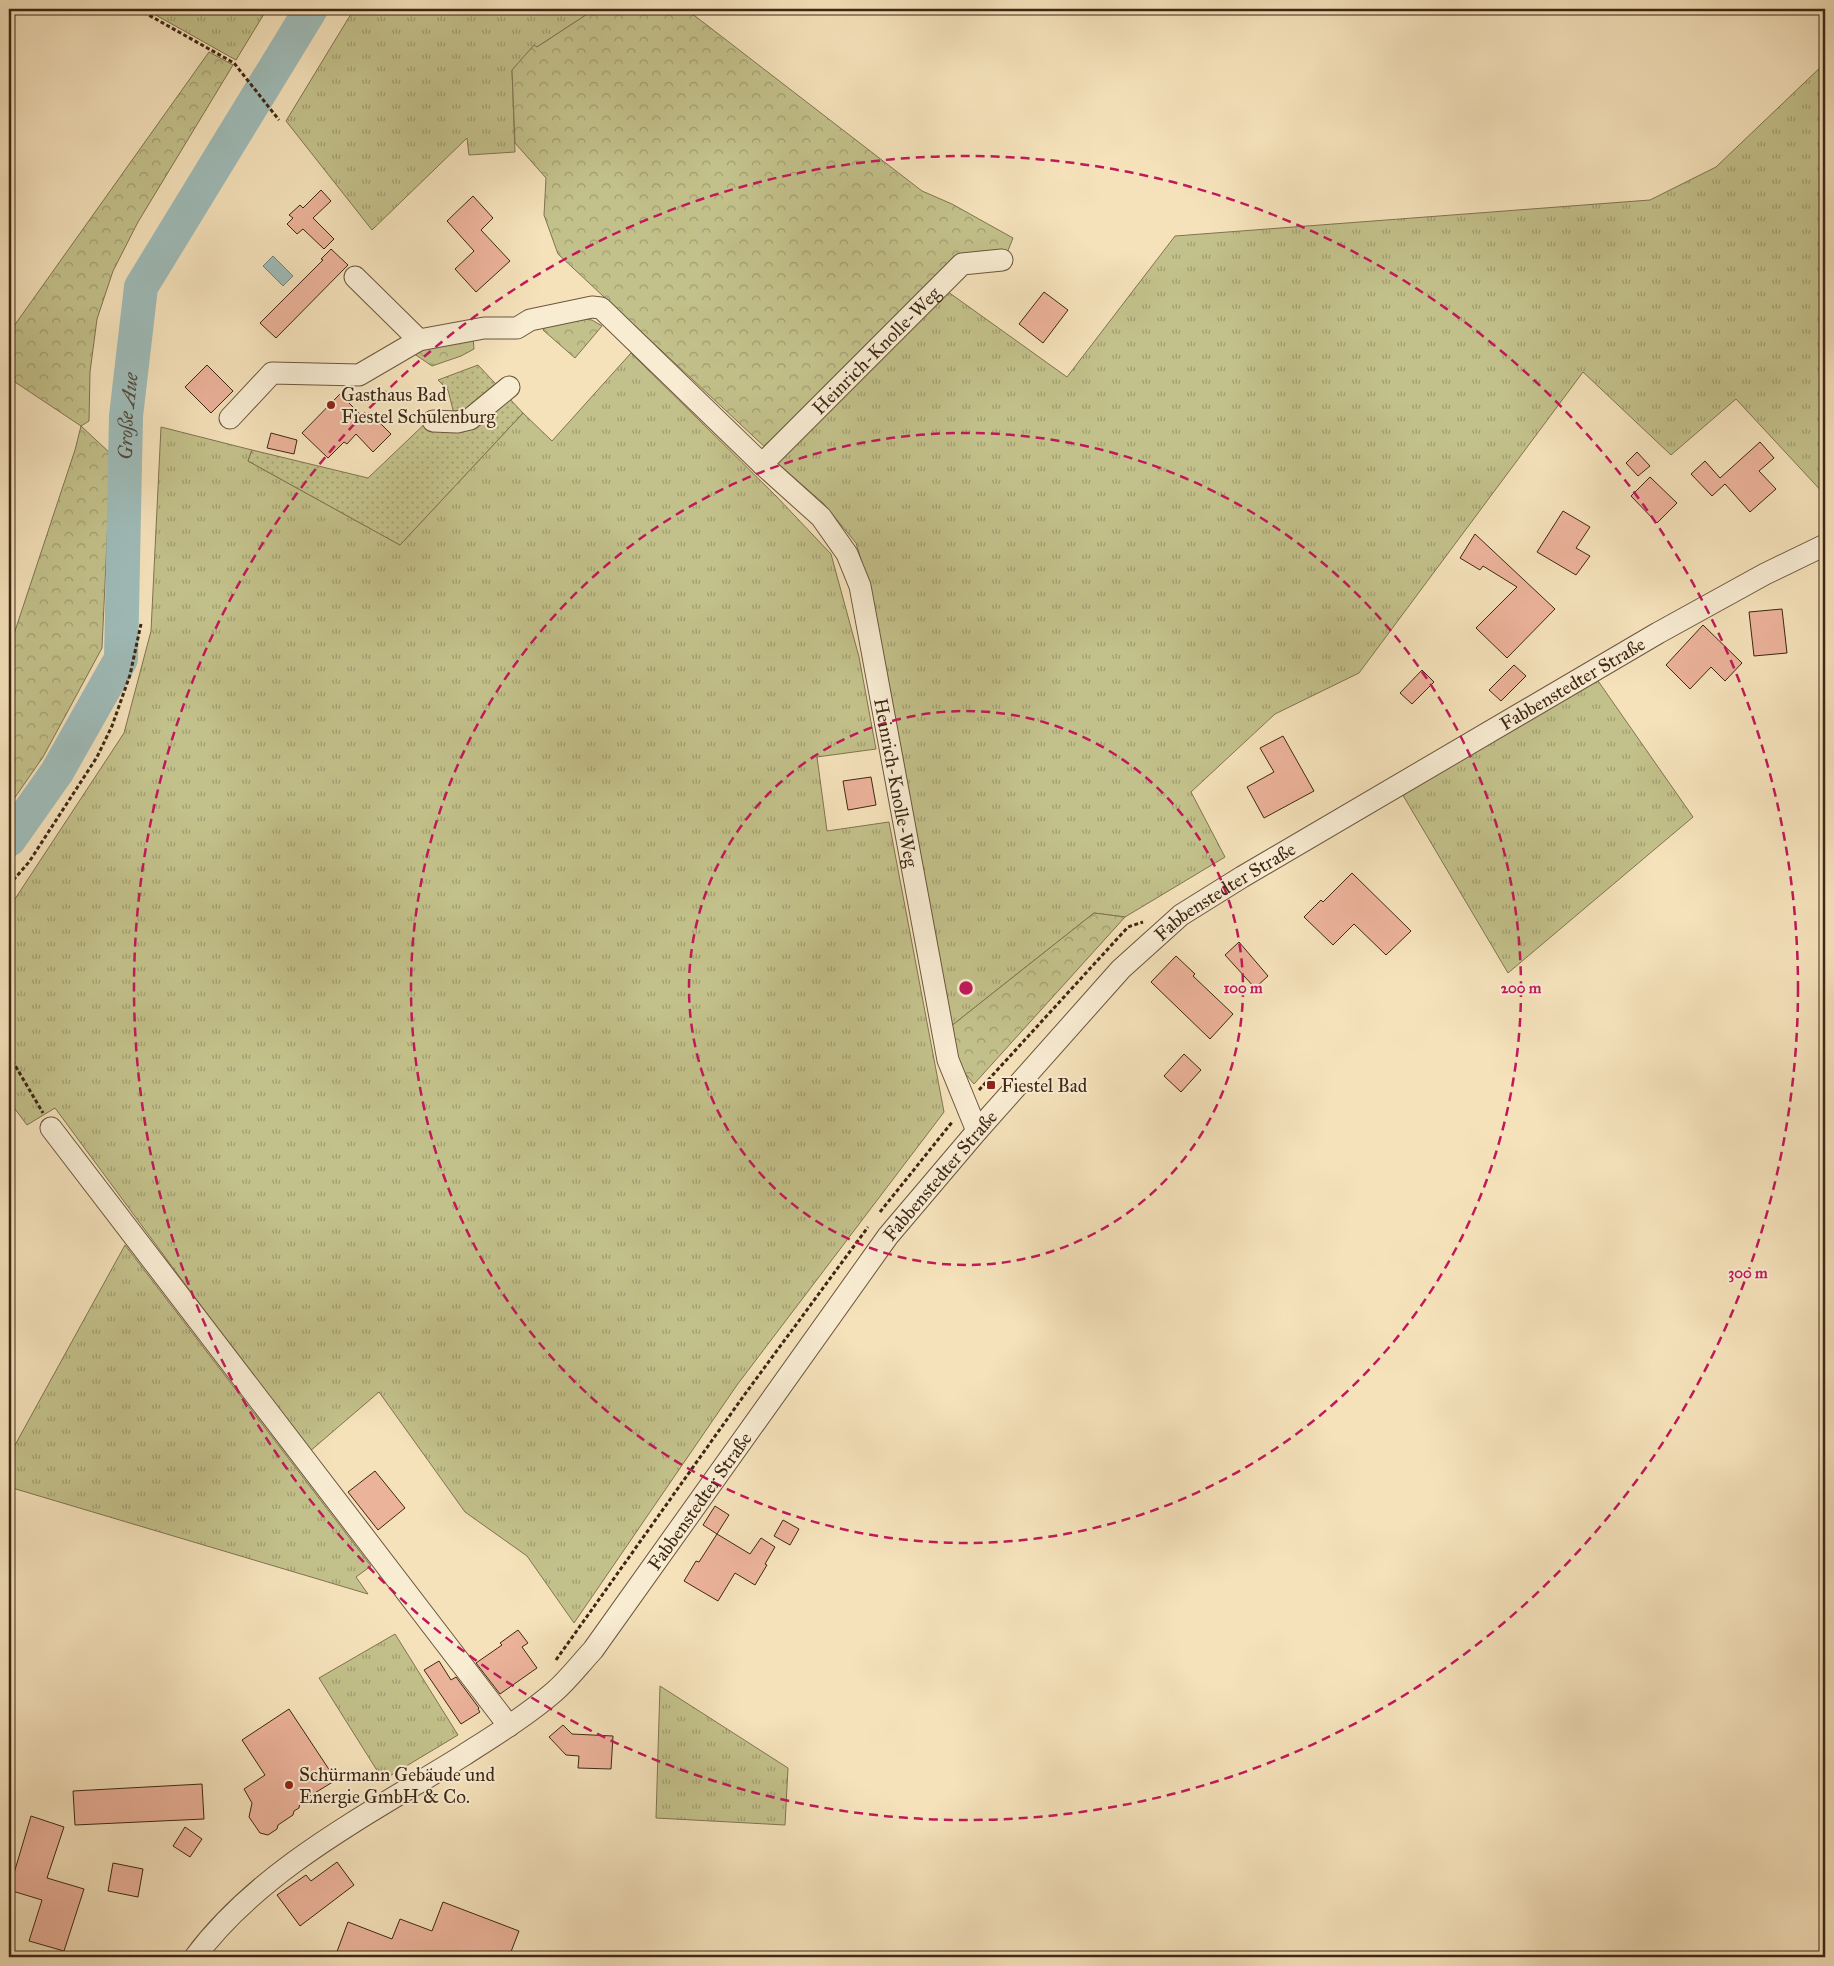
<svg xmlns="http://www.w3.org/2000/svg" width="1834" height="1966" font-family="'IM FELL Great Primer',serif">
<style>
.grass{fill:url(#grass-tufts);stroke:#80744f}
.forest{fill:url(#forest-crowns);stroke:#80744f}
.garden{fill:url(#garden-dots);stroke:#80744f}
.water{fill:#9fbcb9;stroke:#788077}
.lines{fill:none;stroke-linecap:round;stroke-linejoin:round}
.river{stroke:#9fbcb9;stroke-width:34}
.building{fill:#ecb39b;stroke:#3e2713}
.minor-casing{stroke:#6c563d;stroke-width:23}
.path{stroke:#3e2713;stroke-width:3;stroke-dasharray:4 2.5;stroke-linecap:butt}
.minor{stroke:#f8ecd3;stroke-width:21}
.ring{fill:none;stroke:#c2185b;stroke-width:2.5;stroke-dasharray:9 6}
.poi-dot{fill:#8f2418;stroke:#f8ecd3;stroke-width:2}
.labels{text-anchor:middle;stroke-width:4;stroke-linejoin:round;paint-order:stroke}
.street-label{font-size:19px;fill:#3e2713;stroke:#f8ecd3}
.poi-label{font-size:19px;fill:#3e2713;stroke:#f8ecd3;text-anchor:start}
.water-label{font-size:20px;font-style:italic;fill:#564c3c;stroke:#f8ecd3}
.centre{fill:#c2185b;stroke:#f8ecd3;stroke-width:2.5}
.ring-label{font-size:15px;text-anchor:middle;font-weight:bold;fill:#c2185b;stroke:#f8ecd3;stroke-width:4;stroke-linejoin:round;paint-order:stroke}
</style>
<defs>
<pattern id="grass-tufts" width="24" height="20" patternUnits="userSpaceOnUse" patternTransform="scale(1.25)"><rect width="24" height="20" fill="#c3c18b"/><path d="M3 7l-1-3M5 7V3M7 7l1-3M15 17l-1-3M17 17v-4M19 17l1-3" fill="none" stroke="#a09d70"/></pattern>
<pattern id="forest-crowns" width="20" height="18" patternUnits="userSpaceOnUse" patternTransform="scale(1.25)"><rect width="20" height="18" fill="#c3c18b"/><path d="M2 6a3 3 0 1 1 6 0M12 15a3 3 0 1 1 6 0" fill="none" stroke="#a09d70"/></pattern>
<pattern id="garden-dots" width="8" height="8" patternUnits="userSpaceOnUse" patternTransform="scale(1.25)"><rect width="8" height="8" fill="#c3c18b"/><path d="M2 2h.1M6 6h.1" fill="none" stroke="#a09d70" stroke-width="1.8" stroke-linecap="round"/></pattern>
</defs>
<rect width="100%" height="100%" fill="#f5e2bb"/>
<filter id="stains"><feTurbulence type="fractalNoise" baseFrequency=".004" numOctaves="4"/><feColorMatrix values="0 0 0 0 .2 0 0 0 0 .09 0 0 0 0 .02 0 0 0 .5 -.17"/></filter>
<radialGradient id="worn" r=".72"><stop offset=".6" stop-color="#630" stop-opacity="0"/><stop offset="1" stop-color="#630" stop-opacity=".3"/></radialGradient>
<g class="grass">
<polygon points="145,9 267,9 236,60"/>
<polygon points="354,9 595,9 537,47 512,70 515,152 469,155 467,138 372,230 286,121"/>
<polygon points="1825,63 1825,495 1736,399 1671,455 1583,372 1359,673 1275,714 1191,792 1225,857 1125,917 1094,913 950,1027 873,599 856,543 823,503 774,460 944,289 1067,377 1175,236 1650,200 1716,167"/>
<polygon points="631,353 776,496 831,554 859,657 876,749 817,757 827,831 889,822 944,1112 737,1385 574,1623 527,1556 465,1512 379,1392 309,1452 55,1108 27,1125 9,1101 9,908 124,733 151,631 161,427 252,450 248,461 400,545 523,413 552,441"/>
<polygon points="1596,678 1693,817 1508,973 1401,792"/>
<polygon points="125,1245 371,1566 356,1577 368,1594 9,1487 9,1456"/>
<polygon points="395,1634 458,1735 383,1780 319,1678"/>
<polygon points="660,1686 788,1768 785,1825 656,1818"/>
</g>
<g class="forest">
<polygon points="595,9 686,9 922,191 952,204 1013,238 1007,253 962,259 768,450 558,254 544,215 546,178 515,143 512,70 534,45 537,47"/>
<polygon points="209,52 233,65 138,222 113,271 97,319 90,372 89,421 81,426 111,454 102,648 43,757 9,806 9,649 75,450 81,426 9,378 9,333"/>
<polygon points="572,318 592,320 602,326 575,358 543,330 551,321"/>
<polygon points="473,337 474,349 461,356 432,366 410,351"/>
<polygon points="1094,913 1125,917 974,1084 957,1064 950,1027"/>
</g>
<polygon class="garden" points="478,365 523,413 400,545 248,461 252,450 368,478 432,417 455,418 448,390 438,380"/>
<polygon class="water" points="273,256 293,276 283,286 263,266"/>
<g class="lines">
<path class="river" id="s1" d="M9,840L57,772L121,659L126,416L141,287L311,9"/>
</g>
<g class="building">
<polygon points="321,190 331,201 313,218 334,239 324,249 303,229 297,234 287,224 293,218 289,215 300,205 303,208"/>
<polygon points="473,196 493,218 481,230 510,261 476,292 455,269 474,251 447,221"/>
<polygon points="331,249 348,265 276,338 260,323 323,260 321,259"/>
<polygon points="1044,292 1068,310 1043,343 1019,324"/>
<polygon points="207,365 233,391 211,413 185,387"/>
<polygon points="340,394 364,418 369,412 391,434 373,452 356,434 347,444 344,442 328,458 302,433"/>
<polygon points="271,433 297,440 294,454 267,448"/>
<polygon points="1760,442 1774,458 1759,471 1776,489 1750,512 1725,484 1712,496 1691,474 1705,461 1720,478"/>
<polygon points="1637,452 1650,466 1638,476 1626,463"/>
<polygon points="1650,477 1677,503 1657,523 1631,496"/>
<polygon points="1563,511 1590,527 1576,548 1590,556 1576,575 1537,552"/>
<polygon points="1475,534 1555,609 1507,658 1476,628 1517,587 1483,566 1480,570 1460,558"/>
<polygon points="1782,609 1787,653 1754,656 1749,612"/>
<polygon points="1703,625 1742,663 1725,681 1711,667 1690,689 1666,665"/>
<polygon points="1514,665 1526,676 1501,701 1489,690"/>
<polygon points="1422,670 1434,682 1412,704 1400,693"/>
<polygon points="1283,736 1314,791 1264,818 1247,787 1274,772 1260,748"/>
<polygon points="871,777 876,805 848,810 843,781"/>
<polygon points="1352,873 1411,931 1386,955 1354,924 1333,945 1304,917 1321,900 1323,902"/>
<polygon points="1239,942 1268,976 1255,988 1225,955"/>
<polygon points="1176,956 1195,974 1193,976 1233,1014 1210,1039 1151,982"/>
<polygon points="1184,1054 1201,1070 1181,1092 1164,1076"/>
<polygon points="375,1471 405,1508 378,1530 348,1492"/>
<polygon points="715,1506 729,1515 717,1534 750,1554 761,1538 775,1547 765,1564 767,1565 755,1585 735,1573 718,1601 684,1581 696,1561 699,1562 717,1534 703,1525"/>
<polygon points="783,1520 799,1529 790,1545 774,1536"/>
<polygon points="518,1630 528,1643 522,1647 537,1668 500,1694 476,1663 502,1645 500,1643"/>
<polygon points="439,1661 451,1680 456,1677 479,1708 478,1709 480,1712 461,1724 424,1670"/>
<polygon points="289,1709 336,1780 300,1802 299,1808 294,1811 293,1815 278,1825 277,1829 268,1835 260,1833 249,1817 252,1803 244,1789 265,1775 242,1740"/>
<polygon points="563,1725 572,1734 613,1736 611,1769 578,1768 579,1756 566,1755 549,1737"/>
<polygon points="202,1784 204,1819 75,1825 73,1791"/>
<polygon points="31,1816 64,1827 47,1878 84,1889 64,1951 29,1941 42,1900 9,1890"/>
<polygon points="185,1827 202,1839 190,1857 173,1846"/>
<polygon points="337,1862 354,1885 300,1926 277,1895 306,1875 311,1881"/>
<polygon points="113,1863 143,1869 138,1897 108,1891"/>
<polygon points="443,1902 519,1931 509,1957 335,1957 348,1922 392,1939 400,1919 432,1931"/>
</g>
<g class="lines">
<g class="minor-casing">
<g id="minor">
<polyline points="355,277 419,340"/>
<path id="s2" d="M230,418L272,373L359,375L419,340L484,328H517L530,320L592,307L601,308L762,464L821,517L847,554L860,586L948,1060L977,1131"/>
<polyline points="433,421 457,422 470,419 509,387"/>
<path id="s3" d="M762,464L962,264L1002,260"/>
<polyline points="51,1128 509,1726"/>
<path id="s4" d="M195,1957C261,1868 371,1813 464,1755C495,1735 526,1716 554,1692C568,1680 580,1664 593,1650L888,1236L977,1131L1121,969L1181,915L1242,877L1658,633L1765,574L1825,545"/>
</g>
</g>
<g class="path">
<polyline points="138,9 234,63 279,120"/>
<polyline points="9,885 29,862 97,757 112,726 130,675 141,624"/>
<polyline points="9,1055 43,1113"/>
<polyline points="979,1090 1128,927 1143,922"/>
<polyline points="880,1212 953,1121"/>
<polyline points="556,1660 745,1394 868,1227"/>
</g>
<use href="#minor" class="minor"/>
</g>
<g class="ring">
<circle cx="966" cy="988" r="277"/>
<circle cx="966" cy="988" r="555"/>
<circle cx="966" cy="988" r="832"/>
</g>
<g class="poi-dot">
<circle cx="331" cy="405" r="5"/>
<rect x="986" y="1080" width="10" height="10" rx="2.5"/>
<circle cx="289" cy="1785" r="5"/>
</g>
<g class="labels">
<g class="street-label">
<text dy="7" stroke="none"><textPath href="#s3" startOffset="161">Heinrich-Knolle-Weg</textPath></text>
<text dy="7" stroke="none"><textPath href="#s4" startOffset="1904">Fabbenstedter Straße</textPath></text>
<text dy="7" stroke="none"><textPath href="#s2" startOffset="988">Heinrich-Knolle-Weg</textPath></text>
<text dy="7" stroke="none"><textPath href="#s4" startOffset="1499">Fabbenstedter Straße</textPath></text>
<text dy="7" stroke="none"><textPath href="#s4" startOffset="1094">Fabbenstedter Straße</textPath></text>
<text dy="7" stroke="none"><textPath href="#s4" startOffset="689">Fabbenstedter Straße</textPath></text>
</g>
<g class="poi-label">
<text x="341" y="401">Gasthaus Bad<tspan x="341" dy="22">Fiestel Schulenburg</tspan></text>
<text x="1001" y="1092">Fiestel Bad</text>
<text x="299" y="1781">Schürmann Gebäude und<tspan x="299" dy="22">Energie GmbH &amp; Co.</tspan></text>
</g>
<g class="water-label">
<text dy="7" stroke="none"><textPath href="#s1" startOffset="456">Große Aue</textPath></text>
</g>
</g>
<circle cx="966" cy="988" r="8" class="centre"/>
<g class="ring-label">
<text x="1243" y="993">100 m</text>
<text x="1521" y="993">200 m</text>
<text x="1748" y="1278">300 m</text>
</g>
<rect width="1834" height="1966" fill="none" stroke="#f5e2bb" stroke-width="30"/>
<rect x="10" y="10" width="1814" height="1946" fill="none" stroke="#3e2713" stroke-width="2.5"/>
<rect x="15" y="15" width="1804" height="1936" fill="none" stroke="#3e2713"/>
<rect width="100%" height="100%" filter="url(#stains)"/>
<rect width="100%" height="100%" fill="url(#worn)"/>
</svg>
